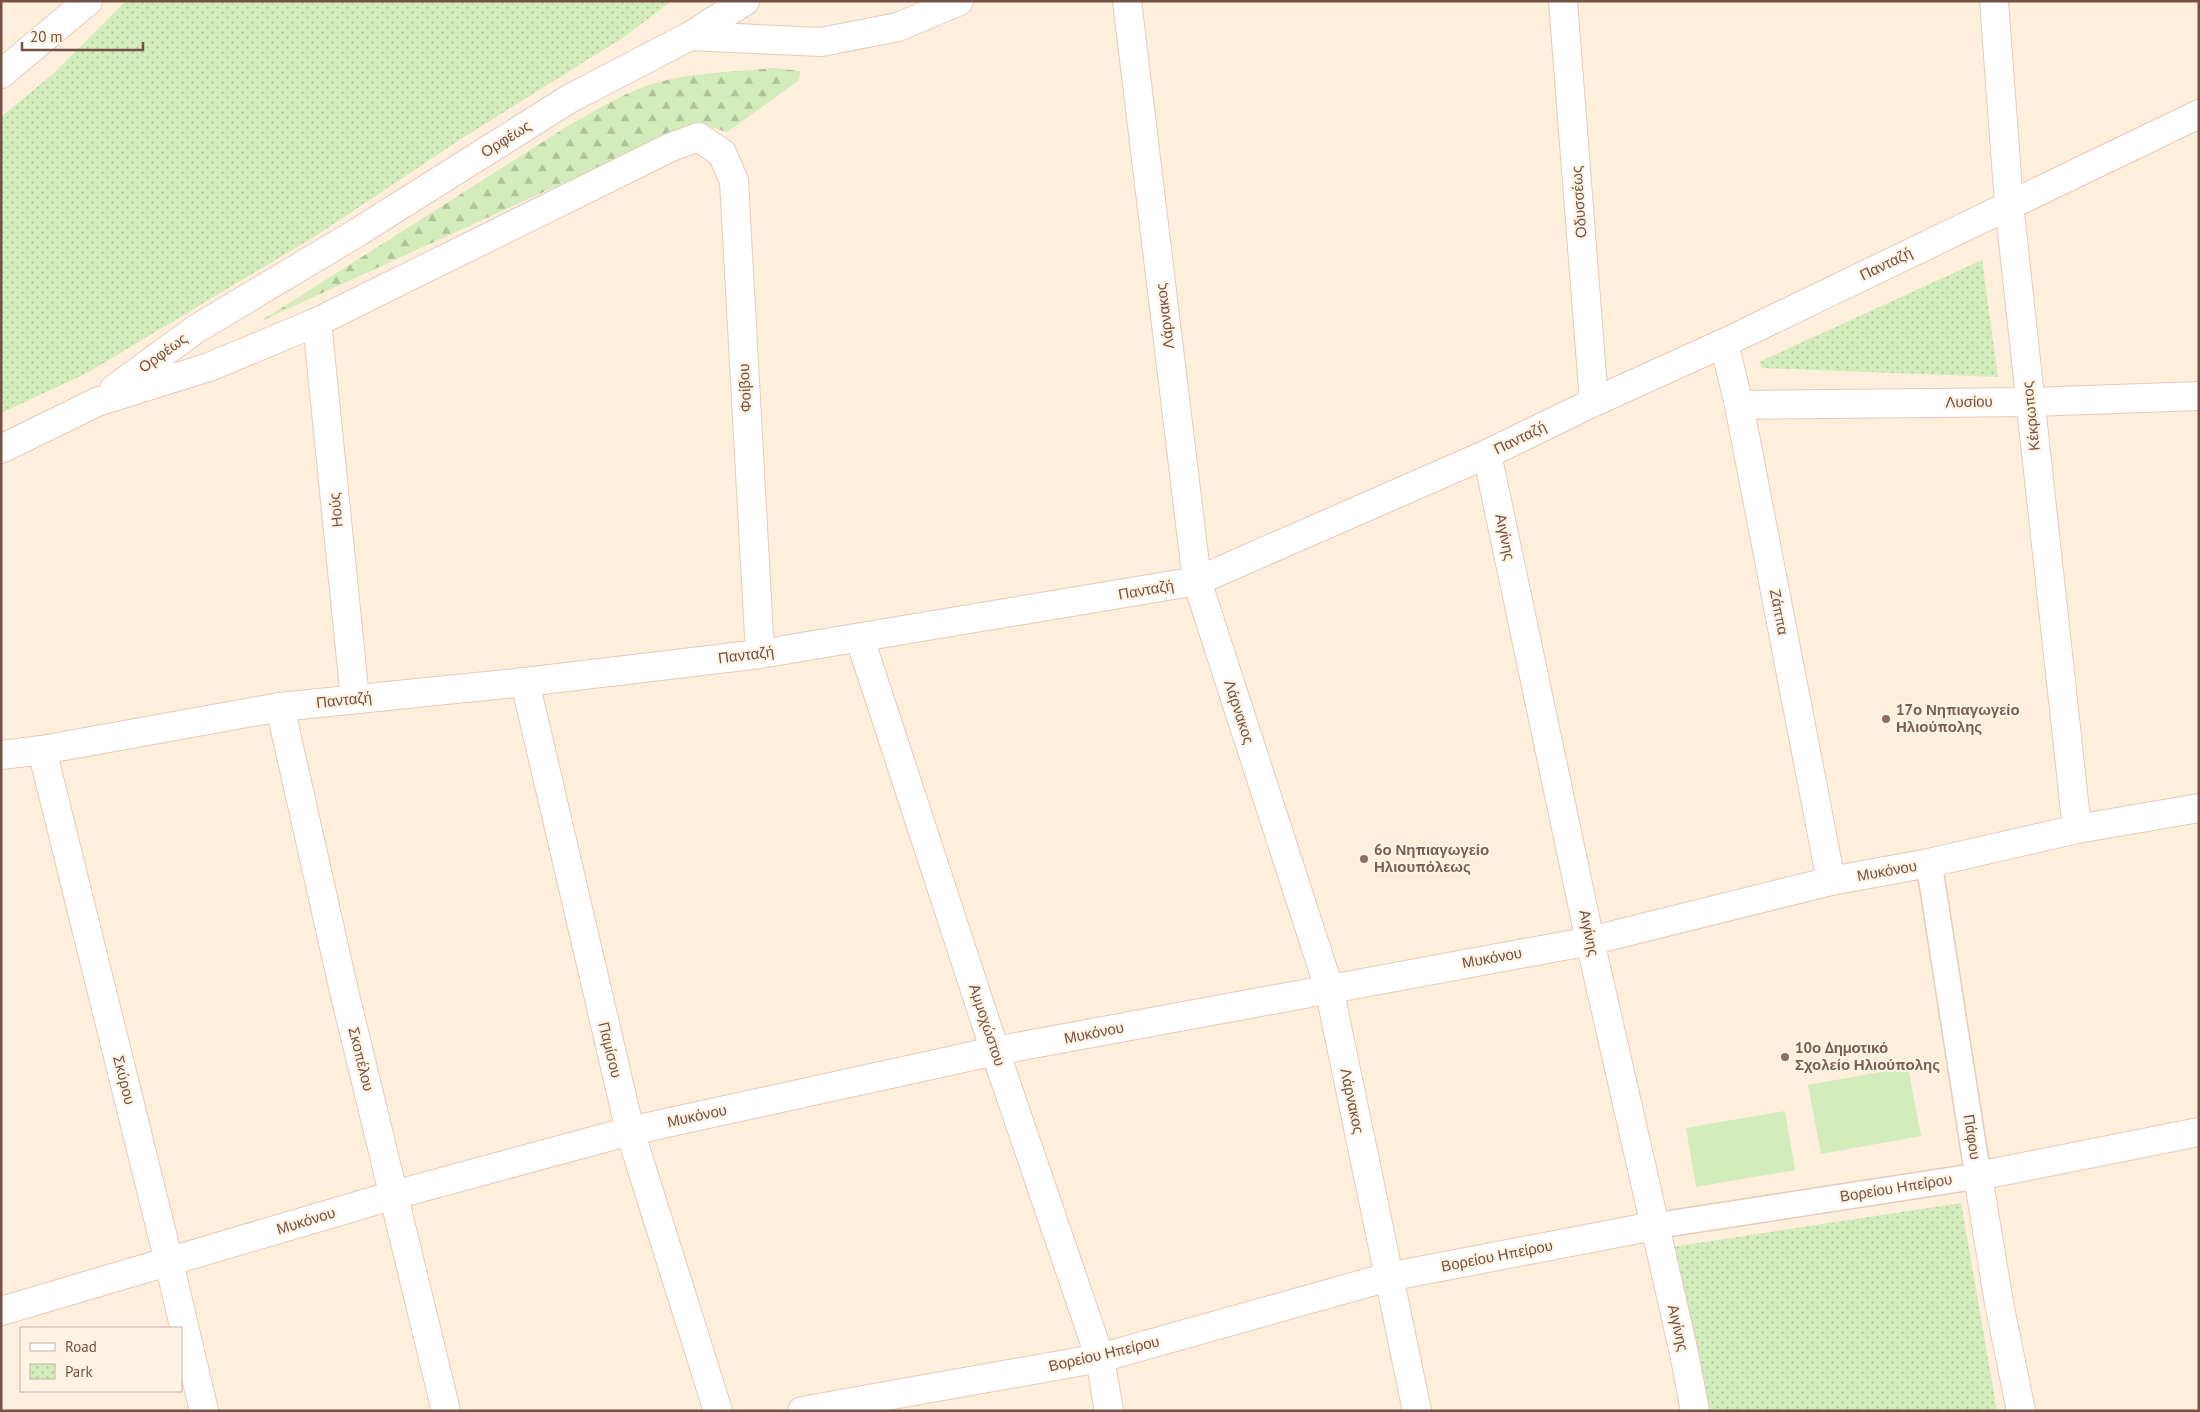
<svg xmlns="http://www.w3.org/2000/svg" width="2200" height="1412" font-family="'PT Sans',sans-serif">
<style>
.green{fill:#d2ecbb}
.forest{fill:url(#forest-firs)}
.park{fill:url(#park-dots)}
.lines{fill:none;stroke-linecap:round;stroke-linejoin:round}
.pedestrian-casing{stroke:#e4cbbb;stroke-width:28}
.minor-casing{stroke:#e4cbbb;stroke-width:30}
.pedestrian{stroke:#fff;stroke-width:25}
.minor{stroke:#fff;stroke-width:28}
.education-dot{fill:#8d6e63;stroke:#fff3e4;stroke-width:2}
.labels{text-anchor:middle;stroke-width:4.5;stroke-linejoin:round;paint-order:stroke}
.street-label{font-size:15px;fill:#755144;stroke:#fff3e4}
.education-label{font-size:15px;font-weight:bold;fill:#785e54;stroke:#fff3e4;text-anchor:start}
</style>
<defs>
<pattern id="forest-firs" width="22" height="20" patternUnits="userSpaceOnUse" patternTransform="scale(1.25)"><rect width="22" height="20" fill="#d2ecbb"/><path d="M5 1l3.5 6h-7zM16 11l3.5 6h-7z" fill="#afc29a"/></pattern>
<pattern id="park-dots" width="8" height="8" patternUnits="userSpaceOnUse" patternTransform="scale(1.25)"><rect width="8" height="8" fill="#d2ecbb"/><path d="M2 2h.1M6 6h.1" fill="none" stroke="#afc29a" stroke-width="1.8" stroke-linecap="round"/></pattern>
</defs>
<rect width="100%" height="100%" fill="#feeedc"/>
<g class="green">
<polygon points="1908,1067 1921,1136 1821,1154 1808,1085"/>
<polygon points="1785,1111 1795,1170 1696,1187 1686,1128"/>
</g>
<path class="forest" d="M774,68L801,71L798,81L727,132L705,125L675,132L261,321L571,124C599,109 628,90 659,82C696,72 736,72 774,68Z"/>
<g class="park">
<polygon points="126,1 672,1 624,37 461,139 317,235 87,373 1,413 1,117 53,74"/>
<polygon points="1982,260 1998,377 1762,368 1759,362"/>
<polygon points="1961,1203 1997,1411 1710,1411 1672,1247"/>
</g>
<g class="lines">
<g class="pedestrian-casing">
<polyline id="pedestrian" points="1654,1226 1978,1176 1929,863"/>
</g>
<g class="minor-casing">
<g id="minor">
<polyline points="1127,1 1197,581 1329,988 1417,1411"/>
<polyline points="1563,1 1594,402"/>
<polyline points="1994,1 2009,204 2077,829"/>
<polyline points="690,36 821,42 898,27 959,1"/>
<polyline points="1,74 88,1"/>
<polyline points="317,322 355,699"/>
<polyline points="1724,343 1739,405 1831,881"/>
<polyline points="114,389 196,329 358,232 569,99 690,36 745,1"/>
<polyline points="1739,405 2030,402 2199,396"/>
<polyline points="1,449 97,402 209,367 317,322 669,148 698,137 722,153 734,181 760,654"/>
<polyline points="1487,454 1590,941 1684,1353 1695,1411"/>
<polyline points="860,639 995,1051 1100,1358 1109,1411"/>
<polyline points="525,682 630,1131 718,1411"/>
<polyline points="280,707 344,991 446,1411"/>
<polyline points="42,750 169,1262 204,1411"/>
<polyline points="1,755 42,750 280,707 525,682 760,654 1197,581 1487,454 1594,402 1724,343 2199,114"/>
<polyline points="1,1311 394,1195 630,1131 995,1051 1590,941 1831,881 1929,863 2077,829 2199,808"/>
<polyline points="802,1411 1100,1358 1388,1277 1654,1226"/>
<polyline points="2021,1411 1999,1303 1978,1176 2199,1132"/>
</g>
</g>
<use href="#pedestrian" class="pedestrian"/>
<use href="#minor" class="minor"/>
</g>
<g class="education-dot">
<circle cx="1886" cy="719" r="5"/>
<circle cx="1364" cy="859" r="5"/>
<circle cx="1785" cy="1057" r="5"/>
</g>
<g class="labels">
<g class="street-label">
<text transform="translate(506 139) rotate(-32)" y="5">Ορφέως</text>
<text transform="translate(1579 202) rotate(-94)" y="5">Οδυσσέως</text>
<text transform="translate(1886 264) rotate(-26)" y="5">Πανταζή</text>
<text transform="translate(1165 316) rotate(-97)" y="5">Λάρνακος</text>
<text transform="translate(163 353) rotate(-36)" y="5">Ορφέως</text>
<text transform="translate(745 388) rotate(-93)" y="5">Φοίβου</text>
<text transform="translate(1969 402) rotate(-1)" y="5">Λυσίου</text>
<text transform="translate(2031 416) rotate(-96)" y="5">Κέκρωπος</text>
<text transform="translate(1520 438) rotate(-26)" y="5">Πανταζή</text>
<text transform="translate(336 510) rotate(-96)" y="5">Ηούς</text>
<text transform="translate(1505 537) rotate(78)" y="5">Αιγίνης</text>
<text transform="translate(1146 590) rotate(-10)" y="5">Πανταζή</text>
<text transform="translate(1779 612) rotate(79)" y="5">Ζάππα</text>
<text transform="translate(746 655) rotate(-7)" y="5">Πανταζή</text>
<text transform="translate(344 700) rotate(-6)" y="5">Πανταζή</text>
<text transform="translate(1239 712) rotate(72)" y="5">Λάρνακος</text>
<text transform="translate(1887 871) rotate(-10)" y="5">Μυκόνου</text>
<text transform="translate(1589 933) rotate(78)" y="5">Αιγίνης</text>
<text transform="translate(1492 958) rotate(-10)" y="5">Μυκόνου</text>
<text transform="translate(987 1025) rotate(72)" y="5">Αμμοχώστου</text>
<text transform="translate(1094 1033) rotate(-11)" y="5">Μυκόνου</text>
<text transform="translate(610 1050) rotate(76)" y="5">Παμίσου</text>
<text transform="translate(361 1059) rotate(76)" y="5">Σκοπέλου</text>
<text transform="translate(124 1080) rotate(76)" y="5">Σκύρου</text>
<text transform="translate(1352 1101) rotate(78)" y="5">Λάρνακος</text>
<text transform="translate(697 1116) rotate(-12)" y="5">Μυκόνου</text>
<text transform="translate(1972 1137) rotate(81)" y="5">Πάφου</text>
<text transform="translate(1896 1188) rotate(-9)" y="5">Βορείου Ηπείρου</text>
<text transform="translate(306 1221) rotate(-17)" y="5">Μυκόνου</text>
<text transform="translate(1497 1256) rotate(-11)" y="5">Βορείου Ηπείρου</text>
<text transform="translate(1678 1328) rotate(77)" y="5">Αιγίνης</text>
<text transform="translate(1104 1354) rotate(-13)" y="5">Βορείου Ηπείρου</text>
</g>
<g class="education-label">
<text x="1896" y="715">17ο Νηπιαγωγείο<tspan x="1896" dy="17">Ηλιούπολης</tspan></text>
<text x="1374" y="855">6ο Νηπιαγωγείο<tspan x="1374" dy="17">Ηλιουπόλεως</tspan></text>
<text x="1795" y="1053">10ο Δημοτικό<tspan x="1795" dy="17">Σχολείο Ηλιούπολης</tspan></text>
</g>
</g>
<rect width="2200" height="1412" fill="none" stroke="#755144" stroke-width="5"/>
<rect x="20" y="1327" width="162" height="65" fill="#fff3e4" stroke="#c8b2a4"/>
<rect x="30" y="1343" width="25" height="8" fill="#ffffff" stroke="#c8b2a4"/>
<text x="65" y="1352" font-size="15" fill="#755144">Road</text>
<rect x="30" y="1364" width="25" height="15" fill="url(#park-dots)" stroke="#c8b2a4"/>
<text x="65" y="1377" font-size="15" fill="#755144">Park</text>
<path d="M22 42v8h121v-8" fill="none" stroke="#755144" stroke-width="2.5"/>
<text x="30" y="42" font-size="15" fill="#755144" stroke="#fff3e4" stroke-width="4" paint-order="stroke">20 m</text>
</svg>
